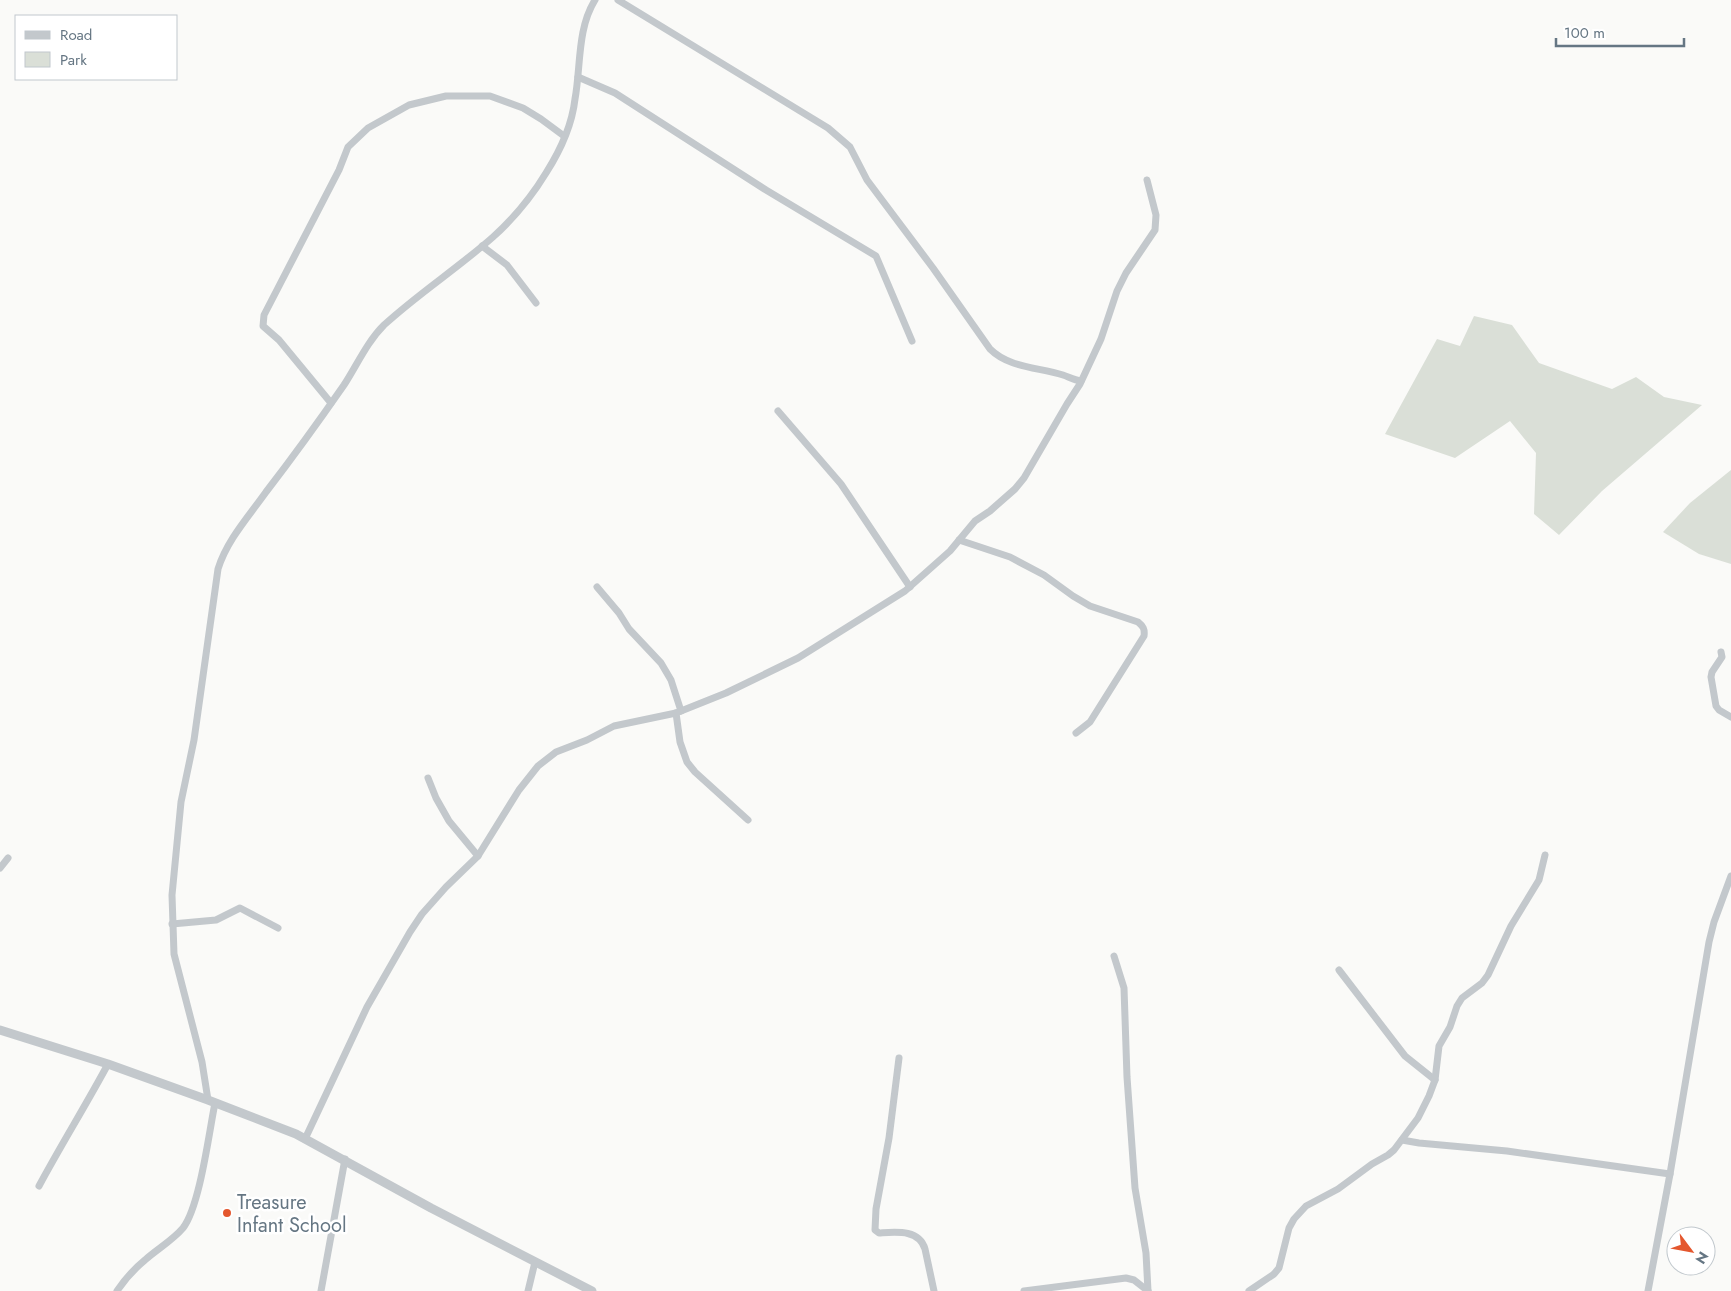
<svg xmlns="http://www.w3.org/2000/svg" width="1731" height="1291" font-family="Jost,sans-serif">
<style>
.green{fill:#dadfd7}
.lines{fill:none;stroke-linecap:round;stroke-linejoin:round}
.minor{stroke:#c3c8cc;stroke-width:7}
.tertiary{stroke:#c3c8cc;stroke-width:9}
.poi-dot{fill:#e4572e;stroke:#fff;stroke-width:2}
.labels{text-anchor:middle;stroke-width:5;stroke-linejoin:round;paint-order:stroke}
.poi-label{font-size:20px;fill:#657683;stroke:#fff;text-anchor:start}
</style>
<rect width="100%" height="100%" fill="#fafaf8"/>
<g class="green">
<polygon points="1474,316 1512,325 1539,363 1612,389 1636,377 1664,397 1702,405 1602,491 1559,535 1534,514 1536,453 1510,421 1455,458 1385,434 1437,339 1460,346"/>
<polygon points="1731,470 1731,564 1699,554 1663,532 1690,503"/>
</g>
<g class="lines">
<g class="minor">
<path d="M618,0L828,128L850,147L867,180L933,268L990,349C1009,368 1038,367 1063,375C1069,377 1074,380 1081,381"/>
<polyline points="578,77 615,93 766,190 876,256 912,341"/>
<polyline points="482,246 507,265 536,303"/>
<polyline points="331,403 279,340 263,326 264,315 339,170 348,147 368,128 409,105 446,96 490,96 523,108 541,119 564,136"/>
<polyline points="778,411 841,484 910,587"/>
<path d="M959,540L1010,557L1044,575L1073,596L1090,606L1138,622C1143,626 1145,629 1144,636L1090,722L1076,733"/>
<polyline points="597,587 619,613 629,629 661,663 671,680 681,711"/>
<polyline points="1721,652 1722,657 1712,672 1711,677 1716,706 1719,710 1731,717"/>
<polyline points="676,713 680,742 687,762 695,772 748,820"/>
<polyline points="428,778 436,798 449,821 478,856"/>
<polyline points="0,868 8,858"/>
<polyline points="172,924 216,920 240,908 278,928"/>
<polyline points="1114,956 1124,988 1127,1077 1135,1188 1146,1253 1148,1291"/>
<polyline points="1339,970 1405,1056 1435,1080"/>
<path d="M899,1058L889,1138L876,1209L875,1230L879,1233C896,1232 919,1229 925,1249L934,1291"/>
<path d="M208,1100L202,1062L174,954L172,895L181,802L194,740L218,569C227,540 249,516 266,492C293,457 319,421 344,385C357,365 367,342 384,325C419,293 458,268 493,237C513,219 532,196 546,173C560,151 572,125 575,99C581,66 577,29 595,0"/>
<polyline points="305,1139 367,1007 410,932 422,914 446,887 478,856 519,790 538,766 556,752 587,740 614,726 676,713 726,693 798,658 905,591 950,551 975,521 990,511 1015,489 1024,478 1067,404 1080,384 1101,339 1117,291 1126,273 1155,230 1156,215 1147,180"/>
<polyline points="1402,1140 1419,1143 1507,1151 1670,1174"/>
<path d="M39,1186C61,1145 86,1105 108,1064"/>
<path d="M117,1291C125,1279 134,1269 145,1260C157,1249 172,1241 183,1228C200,1206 209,1132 215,1103"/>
<polyline points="321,1291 345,1159"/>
<polyline points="528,1291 535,1262"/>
<polyline points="1024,1291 1126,1278 1134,1280 1148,1291"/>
<polyline points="1249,1291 1274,1274 1279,1268 1289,1228 1294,1219 1306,1206 1338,1189 1372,1164 1388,1155 1394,1150 1418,1118 1429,1096 1435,1080 1439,1046 1450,1027 1457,1006 1462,998 1482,983 1488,975 1511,926 1539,880 1545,855"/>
<polyline points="1648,1291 1670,1174 1709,942 1714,922 1731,876"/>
</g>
<polyline class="tertiary" points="0,1030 108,1064 208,1100 296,1134 431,1208 592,1291"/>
</g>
<circle class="poi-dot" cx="227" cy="1213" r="5"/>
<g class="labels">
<g class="poi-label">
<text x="237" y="1209">Treasure<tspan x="237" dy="23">Infant School</tspan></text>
</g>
</g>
<rect x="15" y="15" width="162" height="65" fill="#ffffff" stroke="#c1c8cd"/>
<rect x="25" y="31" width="25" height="8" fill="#c3c8cc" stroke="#c1c8cd"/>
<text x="60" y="40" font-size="15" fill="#657683">Road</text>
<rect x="25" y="52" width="25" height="15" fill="#dadfd7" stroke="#c1c8cd"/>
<text x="60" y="65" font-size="15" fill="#657683">Park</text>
<g transform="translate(1691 1251) rotate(122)"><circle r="24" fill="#ffffff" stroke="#c1c8cd"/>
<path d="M0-4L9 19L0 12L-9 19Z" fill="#e4572e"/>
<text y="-8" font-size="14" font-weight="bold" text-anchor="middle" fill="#657683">N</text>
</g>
<path d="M1556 38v8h128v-8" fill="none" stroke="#657683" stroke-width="2.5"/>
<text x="1564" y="38" font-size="15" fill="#657683" stroke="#ffffff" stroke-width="4" paint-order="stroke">100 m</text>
</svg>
